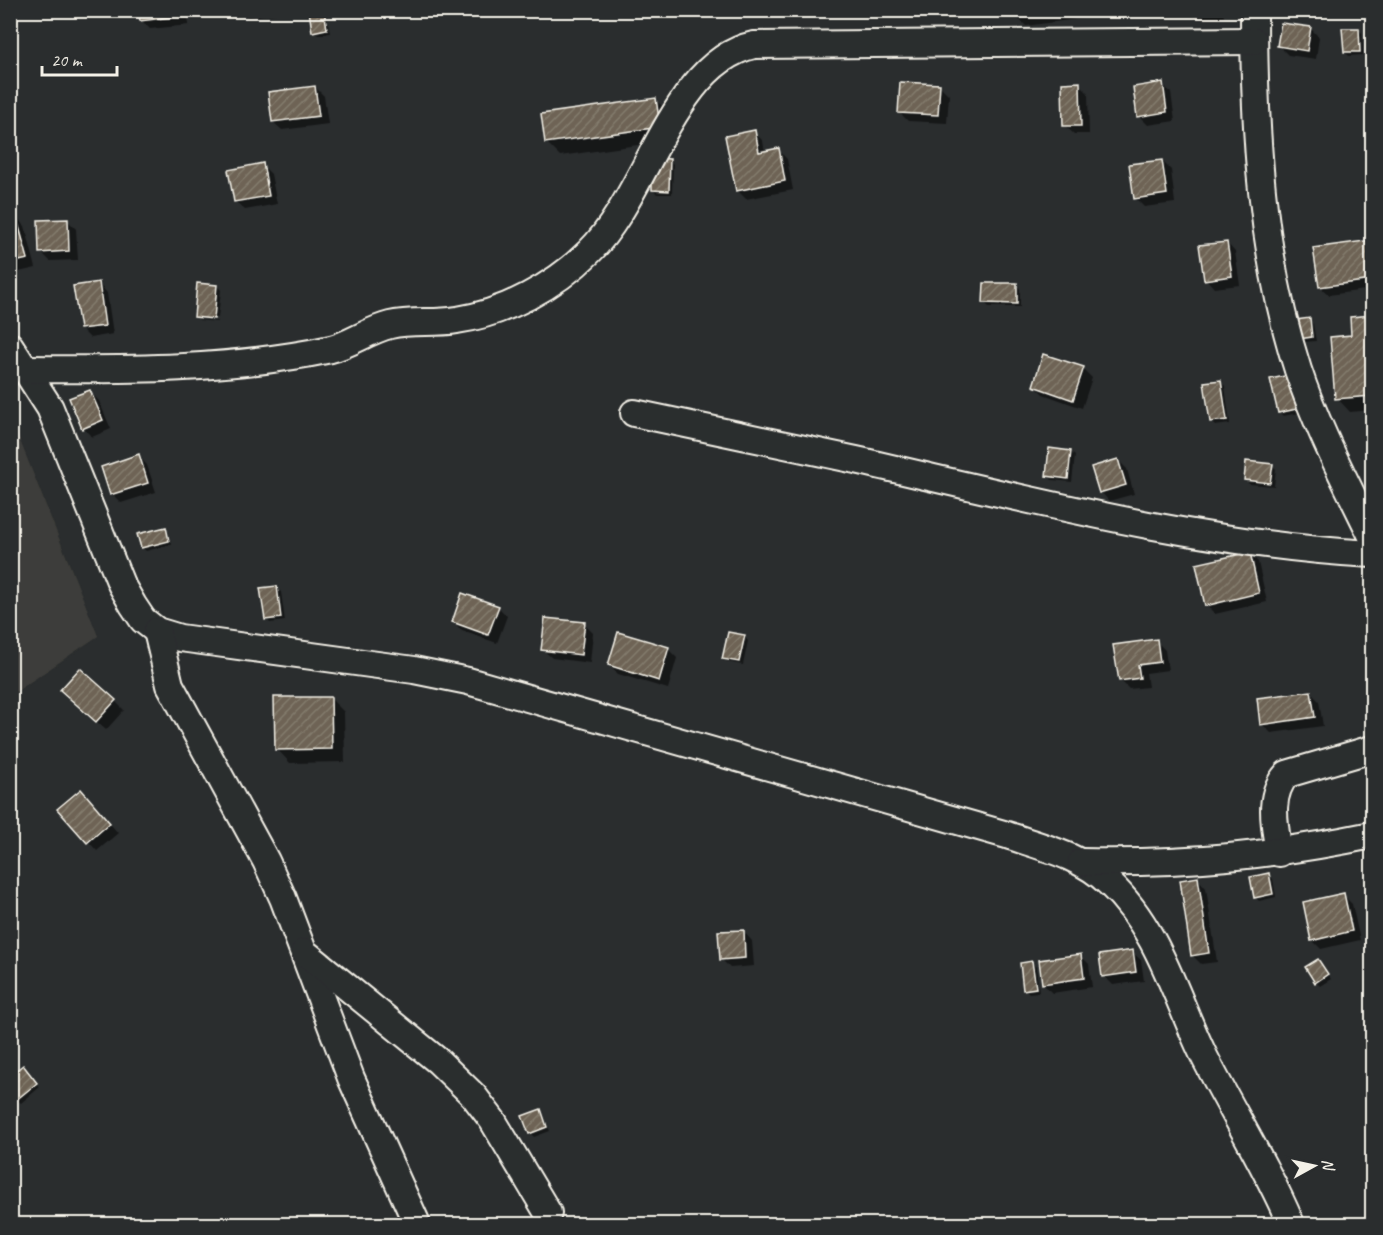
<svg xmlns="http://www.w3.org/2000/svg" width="1383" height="1235" font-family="Caveat,sans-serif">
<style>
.built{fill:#3e3e3a}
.shadow{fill:#0007}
.building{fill:url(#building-hatch);stroke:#f4f1e8;stroke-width:1.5}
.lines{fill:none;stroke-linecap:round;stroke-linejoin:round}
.minor-casing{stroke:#f4f1e8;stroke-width:30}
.minor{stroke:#2a2d2e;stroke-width:26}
</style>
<defs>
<pattern id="building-hatch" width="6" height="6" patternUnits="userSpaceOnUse" patternTransform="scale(1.5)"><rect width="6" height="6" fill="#6e6455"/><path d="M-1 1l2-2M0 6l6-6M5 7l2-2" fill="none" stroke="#837b6d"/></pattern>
</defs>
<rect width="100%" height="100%" fill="#2a2d2e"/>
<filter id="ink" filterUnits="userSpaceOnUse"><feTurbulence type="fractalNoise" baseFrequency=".0167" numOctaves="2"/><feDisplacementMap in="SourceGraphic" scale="12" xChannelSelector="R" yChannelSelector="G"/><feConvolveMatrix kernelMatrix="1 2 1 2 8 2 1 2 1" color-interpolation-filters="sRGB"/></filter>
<g filter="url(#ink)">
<polygon class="built" points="11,418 98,636 11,695 10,695"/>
<g class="shadow">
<polygon points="140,10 187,10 189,25 150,29 141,20"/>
<polygon points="242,10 289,10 289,11 248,17"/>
<polygon points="310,10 326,10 330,33 318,35 314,31"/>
<polygon points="1016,10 1082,10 1083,18 1026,26 1017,17"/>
<polygon points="1186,10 1223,10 1224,18 1194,19"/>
<polygon points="1310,28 1319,37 1316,59 1288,55 1279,46"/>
<polygon points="1358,29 1362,33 1363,55 1349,56 1345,52"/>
<polygon points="1079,84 1088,93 1089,134 1074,134 1065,126"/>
<polygon points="1162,84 1171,93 1175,121 1148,125 1139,116"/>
<polygon points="940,86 949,95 947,123 908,121 899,112"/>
<polygon points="315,87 324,96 328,124 282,130 273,122"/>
<polygon points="656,100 669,113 673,140 560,156 547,143"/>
<polygon points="754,132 763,141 765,153 778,150 787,159 793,190 746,199 737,190"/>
<polygon points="10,160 17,181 10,183"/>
<polygon points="669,160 673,164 672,194 657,194 653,190"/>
<polygon points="1162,161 1171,170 1175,203 1144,207 1135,198"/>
<polygon points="262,165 271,174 277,204 245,210 236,202"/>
<polygon points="16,217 25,226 36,268 10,274 10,219"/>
<polygon points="67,220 76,229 78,260 50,261 41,252"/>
<polygon points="1372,241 1372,289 1329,295 1320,287 1315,249"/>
<polygon points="1227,243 1235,252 1240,285 1214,288 1206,279"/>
<polygon points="99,284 107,293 113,334 90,338 81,329"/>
<polygon points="1016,284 1020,289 1020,307 989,307 985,303"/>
<polygon points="217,286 221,290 218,318 197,316 197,318 195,316"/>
<polygon points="1372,317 1372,410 1350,412 1337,398 1353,337 1351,319"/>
<polygon points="198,319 218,321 218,322 199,320"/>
<polygon points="1309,320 1313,324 1316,341 1304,342 1300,338"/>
<polygon points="1083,369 1092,378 1082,408 1043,394 1034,385"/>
<polygon points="1289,377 1300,413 1283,416 1279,412"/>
<polygon points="1221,382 1225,386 1230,424 1215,426 1211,422"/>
<polygon points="90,392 99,401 111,429 92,437 83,428"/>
<polygon points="1071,452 1075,456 1072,482 1052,480 1048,476"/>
<polygon points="138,456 147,465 156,492 121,503 112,494"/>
<polygon points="1118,460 1127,469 1134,494 1109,501 1101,492"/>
<polygon points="1272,465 1276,469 1274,486 1249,484 1245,479"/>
<polygon points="165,528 172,544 146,551 142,547"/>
<polygon points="1249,553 1258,562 1267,602 1215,614 1206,605"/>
<polygon points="276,588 281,592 285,621 270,623 266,619"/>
<polygon points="498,607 507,616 497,643 462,631 453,622"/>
<polygon points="584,624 593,633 590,663 552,658 543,650"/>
<polygon points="744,637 748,641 743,665 728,662 724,658"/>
<polygon points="1156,641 1165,650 1168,670 1146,673 1148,687 1129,689 1120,680"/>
<polygon points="668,649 677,658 668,689 618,674 609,665"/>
<polygon points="1310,692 1319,701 1323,726 1271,733 1262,724"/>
<polygon points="330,698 344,712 345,762 290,763 277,749"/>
<polygon points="71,699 115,701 124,710 106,730"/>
<polygon points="89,799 118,833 97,851 59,809"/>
<polygon points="1268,875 1273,879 1276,897 1259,901 1255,897"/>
<polygon points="1198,879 1206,888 1217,962 1201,964 1192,955"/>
<polygon points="1343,895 1352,904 1360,940 1321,949 1312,940"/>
<polygon points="744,932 752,941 754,966 730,968 721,959"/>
<polygon points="1132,952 1141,960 1144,981 1113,985 1104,976"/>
<polygon points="1080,955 1089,964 1092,987 1052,993 1043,984"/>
<polygon points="1318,961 1331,979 1320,986 1316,982"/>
<polygon points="1032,963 1036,967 1039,992 1029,993 1025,989"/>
<polygon points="27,1071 40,1087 21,1103 17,1100"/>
<polygon points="540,1110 550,1131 534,1137 530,1133"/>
</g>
<g class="building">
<polygon points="138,10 180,10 180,16 140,21"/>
<polygon points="309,10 324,10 327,29 312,32"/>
<polygon points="1015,10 1064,10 1016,17"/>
<polygon points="1281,23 1311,27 1307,51 1277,46"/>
<polygon points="1342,28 1359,28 1360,52 1344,52"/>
<polygon points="900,82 940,84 938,115 898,113"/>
<polygon points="1080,82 1081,126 1063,126 1062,83"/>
<polygon points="1163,82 1167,112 1137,117 1133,87"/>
<polygon points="315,86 319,116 272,122 268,92"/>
<polygon points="656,98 660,127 545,143 541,114"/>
<polygon points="755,130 759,152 779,148 785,181 736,191 725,136"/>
<polygon points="652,158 670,159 669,191 652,190"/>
<polygon points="1162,160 1167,194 1134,199 1129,164"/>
<polygon points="263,163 269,196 234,202 228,170"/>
<polygon points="16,216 28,259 10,263 10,217"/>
<polygon points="68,219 69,251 39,253 38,220"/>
<polygon points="1372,240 1372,280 1319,287 1313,248"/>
<polygon points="1227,242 1232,276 1204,280 1199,245"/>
<polygon points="99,282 105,326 80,329 73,286"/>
<polygon points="197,283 217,285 214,319 194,317"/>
<polygon points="984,283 1017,283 1017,304 983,303"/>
<polygon points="1372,315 1372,396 1335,399 1330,337 1351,335 1350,317"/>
<polygon points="1310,318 1312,337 1299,339 1296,320"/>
<polygon points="1043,354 1084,367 1073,400 1033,386"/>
<polygon points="1290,375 1297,409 1278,413 1270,379"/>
<polygon points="1221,380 1227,420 1210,422 1204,382"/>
<polygon points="90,390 103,420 82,429 69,398"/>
<polygon points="1049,448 1071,451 1068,479 1046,476"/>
<polygon points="139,454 148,483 110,495 101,467"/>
<polygon points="1118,459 1126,485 1099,493 1091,467"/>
<polygon points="1246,461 1273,464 1270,483 1244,480"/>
<polygon points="166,527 169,541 141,548 137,534"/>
<polygon points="1250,552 1259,593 1205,606 1196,564"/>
<polygon points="277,586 281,618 265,620 260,588"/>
<polygon points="462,593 499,606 488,635 452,622"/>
<polygon points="545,618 585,622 581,655 541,650"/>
<polygon points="618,632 669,647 659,681 608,665"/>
<polygon points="728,632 745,635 739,662 722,659"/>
<polygon points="1157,639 1160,662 1138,665 1140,678 1119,681 1113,645"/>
<polygon points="80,668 116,700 96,722 60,690"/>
<polygon points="1311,691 1315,717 1260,725 1257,698"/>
<polygon points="274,697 331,697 332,749 275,750"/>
<polygon points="81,789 110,823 87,843 57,809"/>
<polygon points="1269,873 1273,894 1254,898 1250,877"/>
<polygon points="1198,877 1209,953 1191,956 1180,880"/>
<polygon points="1344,893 1352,931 1311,941 1303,902"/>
<polygon points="744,930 745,958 720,960 718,931"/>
<polygon points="1133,950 1136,972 1102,977 1099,955"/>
<polygon points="1081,954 1084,978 1042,984 1039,960"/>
<polygon points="1318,959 1328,974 1315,983 1305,967"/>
<polygon points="1032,961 1036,988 1023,990 1020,963"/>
<polygon points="23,1065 37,1083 15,1101 10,1094 10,1075"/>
<polygon points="541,1109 547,1127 529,1134 522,1116"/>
</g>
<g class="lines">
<g class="minor-casing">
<g id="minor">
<path d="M1254,10C1254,130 1261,255 1298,370C1317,428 1346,482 1372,536"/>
<path d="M10,346L50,408L121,584L133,605L143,620L157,631L180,638L414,670L468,681L1007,835C1042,847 1082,856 1109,883C1159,929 1176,999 1205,1058C1233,1113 1267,1167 1291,1224"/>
<path d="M27,369C127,370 232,370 331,349C351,344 369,330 390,325C411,320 435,324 457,320C505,313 555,286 589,252C647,196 673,62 754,45L1254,41"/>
<path d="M634,413C708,429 782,444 856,460C1027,499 1196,544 1372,554"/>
<polyline points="157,631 170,685 266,861 283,898 351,1078 417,1224"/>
<path d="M1279,853C1275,826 1267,796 1287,774L1372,749"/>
<path d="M1081,862C1185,864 1270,856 1372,835"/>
<polyline points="304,952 438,1061 474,1096 493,1121 548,1213"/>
</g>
</g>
<use href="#minor" class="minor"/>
</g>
</g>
<rect width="1383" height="1235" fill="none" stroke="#2a2d2e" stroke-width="36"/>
<rect x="18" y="18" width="1347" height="1199" fill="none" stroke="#f4f1e8" stroke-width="2" filter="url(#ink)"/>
<g transform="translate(1314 1166) rotate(82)" stroke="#2a2d2e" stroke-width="4.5" paint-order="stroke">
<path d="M0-4.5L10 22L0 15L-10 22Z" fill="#f4f1e8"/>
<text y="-9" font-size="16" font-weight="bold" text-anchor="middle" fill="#f4f1e8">N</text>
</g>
<path d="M42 66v9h75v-9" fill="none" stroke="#f4f1e8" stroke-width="3"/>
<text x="51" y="66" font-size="18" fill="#f4f1e8" stroke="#2a2d2e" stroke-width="4.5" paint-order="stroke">20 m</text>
</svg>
